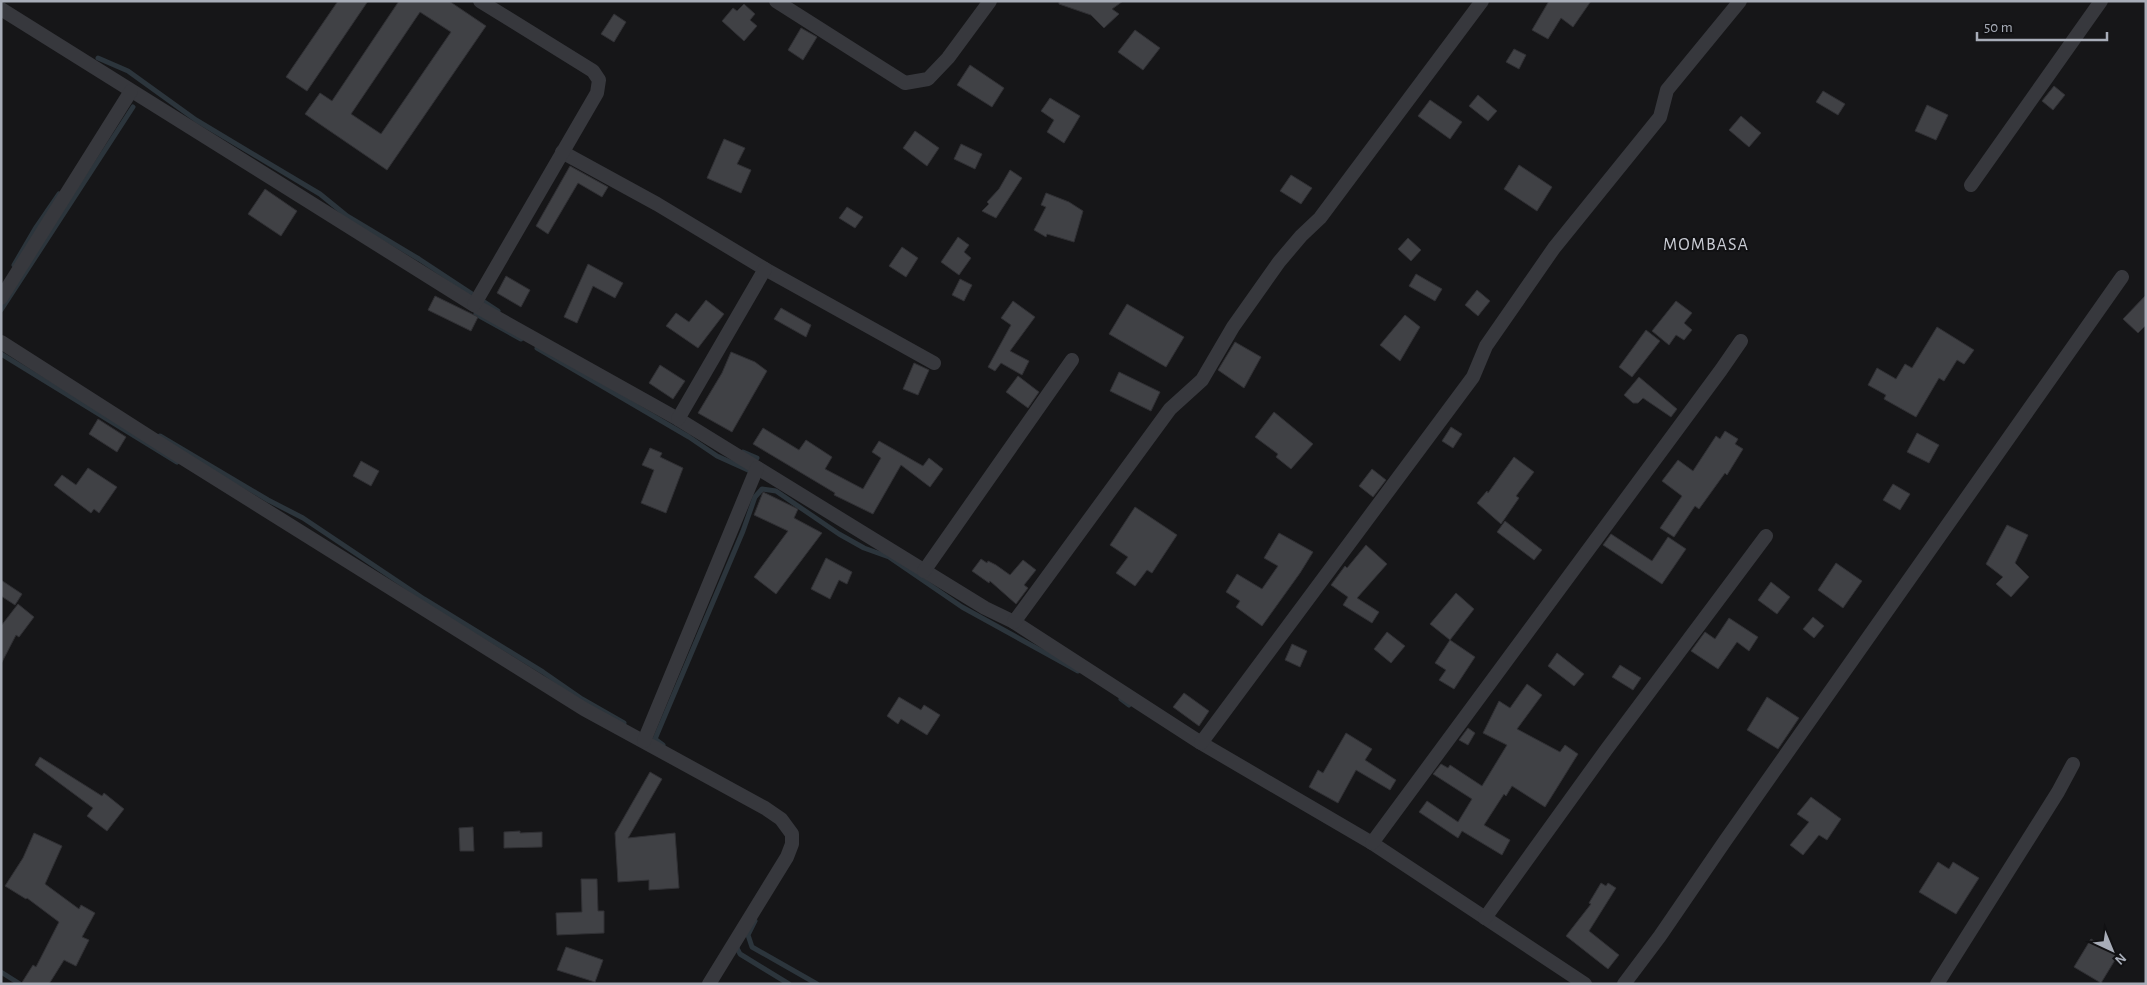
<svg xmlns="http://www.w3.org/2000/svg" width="2147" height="985" font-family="'Alegreya Sans',sans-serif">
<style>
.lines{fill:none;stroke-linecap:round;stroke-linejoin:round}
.stream{stroke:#2c353c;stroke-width:5}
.building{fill:#404145;stroke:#303034;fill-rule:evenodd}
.minor{stroke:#37383d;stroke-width:14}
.labels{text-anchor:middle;stroke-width:4;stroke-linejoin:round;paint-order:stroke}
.quarter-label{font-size:18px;letter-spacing:1px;fill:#c9ccd4;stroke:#111113}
</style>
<rect width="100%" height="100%" fill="#161618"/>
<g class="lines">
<g class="stream">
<polyline points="98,58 128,71 196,120 320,194 347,216 419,259 498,311"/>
<polyline points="14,265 35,229 59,194"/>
<polyline points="1,310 133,107"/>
<polyline points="476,314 521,339"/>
<polyline points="537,348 689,437 717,456 748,470"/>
<polyline points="1,354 177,462"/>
<polyline points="160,436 268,500 303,518 424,599 543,672 582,699 624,723"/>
<polyline points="743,452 757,458"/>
<polyline points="1121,699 1129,705"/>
<polyline points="663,745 655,739 743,531 755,497 762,489 776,491 839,534 864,548 889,557 962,607 1078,671"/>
<polyline points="755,921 748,935 752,947 817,984"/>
<polyline points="736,946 740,954 789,984"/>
<polyline points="1,972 20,984"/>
</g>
</g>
<g class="building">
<polygon points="338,1 368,1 307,91 286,77"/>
<path d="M399,1H449L486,26L387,170L305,114L320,93L332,101ZM420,12L451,32L381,134L351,114Z"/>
<polygon points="1059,1 1123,1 1112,9 1119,14 1104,28 1091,15 1059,4"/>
<polygon points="1549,1 1591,1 1573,27 1561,18 1548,39 1532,30"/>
<polygon points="744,4 755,14 750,20 757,26 744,41 722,21 733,8 737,11"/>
<polygon points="614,14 626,22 614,42 601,34"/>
<polygon points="801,28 817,37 803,60 788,50"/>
<polygon points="1135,30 1160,48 1143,70 1118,52"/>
<polygon points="1514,49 1526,55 1519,69 1506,62"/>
<polygon points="970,65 1004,88 992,107 957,85"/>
<polygon points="2054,86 2065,95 2053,110 2042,101"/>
<polygon points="1823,91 1845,104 1838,115 1816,102"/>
<polygon points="1478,95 1497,111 1488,121 1469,106"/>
<polygon points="1050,98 1080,116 1064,143 1047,132 1054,120 1041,111"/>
<polygon points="1430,100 1462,122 1450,139 1418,116"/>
<polygon points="1927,105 1948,115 1936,140 1915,131"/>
<polygon points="1741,116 1761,133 1749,147 1729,130"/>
<polygon points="915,131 939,148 927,166 903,148"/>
<polygon points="724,139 745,148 737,164 751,170 741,193 707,178"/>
<polygon points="961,144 982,154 975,169 954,159"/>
<polygon points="1519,165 1552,187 1537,211 1504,189"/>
<polygon points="570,166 608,187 602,197 578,183 548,234 536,226"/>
<polygon points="1010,170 1022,178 996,218 982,211 989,204 987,202 999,189"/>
<polygon points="1291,175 1312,188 1301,204 1280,191"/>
<polygon points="265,189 297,211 281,236 248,214"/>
<polygon points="1046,193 1069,202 1083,211 1074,242 1047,234 1046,237 1034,230 1046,207 1041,205"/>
<polygon points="847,207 863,217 855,228 839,218"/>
<polygon points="958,237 969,245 964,252 971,258 959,275 941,262"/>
<polygon points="1408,238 1421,250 1411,261 1398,249"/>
<polygon points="902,247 918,258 906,277 889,266"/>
<polygon points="588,264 623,283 615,298 593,286 577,323 564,317"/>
<polygon points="1416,274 1442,289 1435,301 1409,286"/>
<polygon points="506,276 530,290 521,307 497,293"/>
<polygon points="960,279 972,285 964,301 952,295"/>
<polygon points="1477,290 1490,301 1478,316 1465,305"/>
<polygon points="2146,295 2146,325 2138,333 2123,319"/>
<polygon points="435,296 478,317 471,331 428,310"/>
<polygon points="706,300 724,314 698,348 666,326 676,313 689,322"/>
<polygon points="1013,301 1035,317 1010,351 1029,361 1022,375 1001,363 995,371 988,367 1011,325 1001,318"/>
<polygon points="1676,301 1692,313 1684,323 1692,330 1684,340 1676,335 1669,345 1652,331"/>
<polygon points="1127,304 1184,337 1166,367 1109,334"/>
<polygon points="781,308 811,325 806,337 774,319"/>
<polygon points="1405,315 1420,327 1400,361 1380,345"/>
<polygon points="1937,327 1974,350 1964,364 1957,360 1944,381 1939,378 1916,417 1884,399 1886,395 1868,385 1877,368 1896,379 1905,364 1912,368"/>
<polygon points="1646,330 1660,341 1632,377 1619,367"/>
<polygon points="1235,342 1261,357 1244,388 1218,370"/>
<polygon points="731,352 755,362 767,371 732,432 698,413 722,373"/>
<polygon points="914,363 929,370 918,395 903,389"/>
<polygon points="660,365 685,381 673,399 649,383"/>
<polygon points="1119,372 1160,392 1151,411 1110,391"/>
<polygon points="1018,376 1039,392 1028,408 1006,392"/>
<polygon points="1639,377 1677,409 1671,417 1643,398 1638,403 1633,403 1624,395"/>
<polygon points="1274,412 1313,444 1291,469 1276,457 1278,454 1255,437"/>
<polygon points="98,419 126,437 117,452 89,434"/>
<polygon points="1451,427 1462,434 1453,448 1442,441"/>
<polygon points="763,428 799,450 806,440 832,457 825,469 863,489 881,458 872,452 879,441 923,466 929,458 943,469 930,487 901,465 873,514 834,495 835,493 753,444"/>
<polygon points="1725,431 1738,439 1735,444 1743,449 1727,475 1725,473 1699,509 1695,506 1674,537 1660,528 1682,496 1662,481 1678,460 1693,471 1716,436 1720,439"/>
<polygon points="1917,433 1939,445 1929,463 1907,452"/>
<polygon points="650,448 662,453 660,457 683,468 666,513 641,503 654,470 642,465"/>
<polygon points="1514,457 1534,472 1516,496 1519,498 1501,524 1477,503 1487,491 1488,493"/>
<polygon points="361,461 379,471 371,486 353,476"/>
<polygon points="88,468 117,487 99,513 94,509 91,513 54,485 62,475 76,485"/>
<polygon points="1372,469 1386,480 1373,497 1359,486"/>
<polygon points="1893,484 1910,494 1900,510 1883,500"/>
<polygon points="763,492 798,509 794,518 822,533 776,594 754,577 788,531 754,515"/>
<polygon points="1135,507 1177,535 1152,573 1147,570 1135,586 1116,573 1128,557 1110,545"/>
<polygon points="1505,521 1542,550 1534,560 1497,532"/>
<polygon points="2007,525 2028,535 2015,563 2029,577 2011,597 1996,584 2003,577 1986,564"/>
<polygon points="1279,533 1313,552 1300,573 1262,626 1236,607 1240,601 1226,592 1237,574 1262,589 1278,566 1264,558"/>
<polygon points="1611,534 1652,561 1668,537 1686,549 1662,584 1603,545"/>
<polygon points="1366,545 1387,564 1357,598 1379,612 1372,623 1343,605 1348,597 1331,585 1345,566 1347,568"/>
<polygon points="826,558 852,572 847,584 839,580 830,599 811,589"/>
<polygon points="981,559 987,563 988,561 996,565 1010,575 1023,560 1036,570 1024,585 1028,588 1016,604 990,581 989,583 972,571"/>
<polygon points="1836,563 1862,581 1843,608 1818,590"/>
<polygon points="1,580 22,594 15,605 1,596"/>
<polygon points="1771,582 1790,597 1777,614 1758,600"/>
<polygon points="1456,593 1474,609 1450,640 1430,624"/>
<polygon points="18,604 34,617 19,637 16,635 1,664 1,626"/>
<polygon points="1813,617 1824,626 1814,638 1803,629"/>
<polygon points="1729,618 1758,637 1749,651 1737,642 1718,669 1691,651 1705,632 1715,639"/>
<polygon points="1387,632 1405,646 1391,663 1374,649"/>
<polygon points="1450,640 1475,657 1454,689 1439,680 1446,670 1435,663"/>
<polygon points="1292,644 1307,651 1300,667 1285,660"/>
<polygon points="1557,653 1584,674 1574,686 1548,666"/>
<polygon points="1620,665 1641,678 1633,690 1612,677"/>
<polygon points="1527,684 1542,695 1517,729 1560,752 1565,745 1578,754 1545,807 1512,786 1506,796 1504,794 1484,825 1510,840 1502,855 1462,831 1458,838 1419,812 1427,801 1458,822 1472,799 1433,774 1441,764 1448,768 1450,765 1482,786 1507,745 1483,733 1499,701 1510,708"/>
<polygon points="1184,693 1209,711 1199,726 1173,707"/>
<polygon points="899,697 921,710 924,705 940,715 927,735 901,719 898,724 887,716"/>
<polygon points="1767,697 1799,718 1778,749 1747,730"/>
<polygon points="1468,728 1475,733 1468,745 1459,740"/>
<polygon points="1346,733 1372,749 1365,760 1396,780 1390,790 1356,770 1338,803 1309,787 1318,770 1323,773"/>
<polygon points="40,757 102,796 104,793 124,809 107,831 87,816 93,808 35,765"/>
<polygon points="650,772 662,779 628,838 675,833 679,888 649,890 649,880 618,882 615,833"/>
<polygon points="1811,797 1841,819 1827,840 1819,835 1803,855 1790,845 1809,822 1797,814"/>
<polygon points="473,827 474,851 460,851 459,828"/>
<polygon points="520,831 520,833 542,832 542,847 504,848 504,832"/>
<polygon points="34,833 62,846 45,884 79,909 81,905 95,913 82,937 89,940 76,966 64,960 49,984 21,984 33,965 36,967 59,922 27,898 26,899 5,886 23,858"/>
<polygon points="1938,862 1949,869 1953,862 1979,878 1956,914 1919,892"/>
<polygon points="581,879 597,879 598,911 604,911 604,933 557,935 556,913 582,912"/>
<polygon points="1601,883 1606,886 1608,883 1616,888 1589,931 1619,955 1608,969 1566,936 1591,904 1589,903"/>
<polygon points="2091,939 2118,955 2101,983 2074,967"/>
<polygon points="566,947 603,960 595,982 557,970"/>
</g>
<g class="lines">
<g class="minor">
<polyline points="776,1 905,83 928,79 948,58 990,1"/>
<polyline points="1,9 474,305 678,419 985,608 1014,622 1201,743 1372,843 1585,984"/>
<polyline points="562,152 657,204 765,269 934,363"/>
<polyline points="1971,185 2101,1"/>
<polyline points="1,298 131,91"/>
<polyline points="474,305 597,93 599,80 593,71 480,1"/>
<polyline points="1,342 173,452 584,709 765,808 781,819 792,834 792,844 787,857 709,984"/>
<polyline points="678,419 765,269"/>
<polyline points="924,571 1072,360"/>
<polyline points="1014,622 1170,409 1202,380 1233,327 1279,262 1301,236 1320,218 1482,1"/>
<polyline points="644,741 757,468"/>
<polyline points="1201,743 1473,377 1486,346 1554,248 1660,117 1667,90 1740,1"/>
<polyline points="1372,843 1721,370 1741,341"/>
<polyline points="1485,918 1606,750 1766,536"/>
<polyline points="1624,984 1660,936 1725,841 2122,277"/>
<polyline points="1937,984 2058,792 2073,764"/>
</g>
</g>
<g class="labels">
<g class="quarter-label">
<text x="1706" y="250">MOMBASA</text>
</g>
</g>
<rect width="2147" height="985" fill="none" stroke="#a8adb8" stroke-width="5"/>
<g transform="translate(2112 950) rotate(136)" stroke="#111113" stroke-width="4" paint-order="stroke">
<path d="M0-4L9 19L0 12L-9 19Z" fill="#a8adb8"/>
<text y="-8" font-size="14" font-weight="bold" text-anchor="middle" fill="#a8adb8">N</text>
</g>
<path d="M1977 32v8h130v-8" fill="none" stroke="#a8adb8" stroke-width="2.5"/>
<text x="1984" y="32" font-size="15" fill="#a8adb8" stroke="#111113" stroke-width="4" paint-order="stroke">50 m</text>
</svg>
